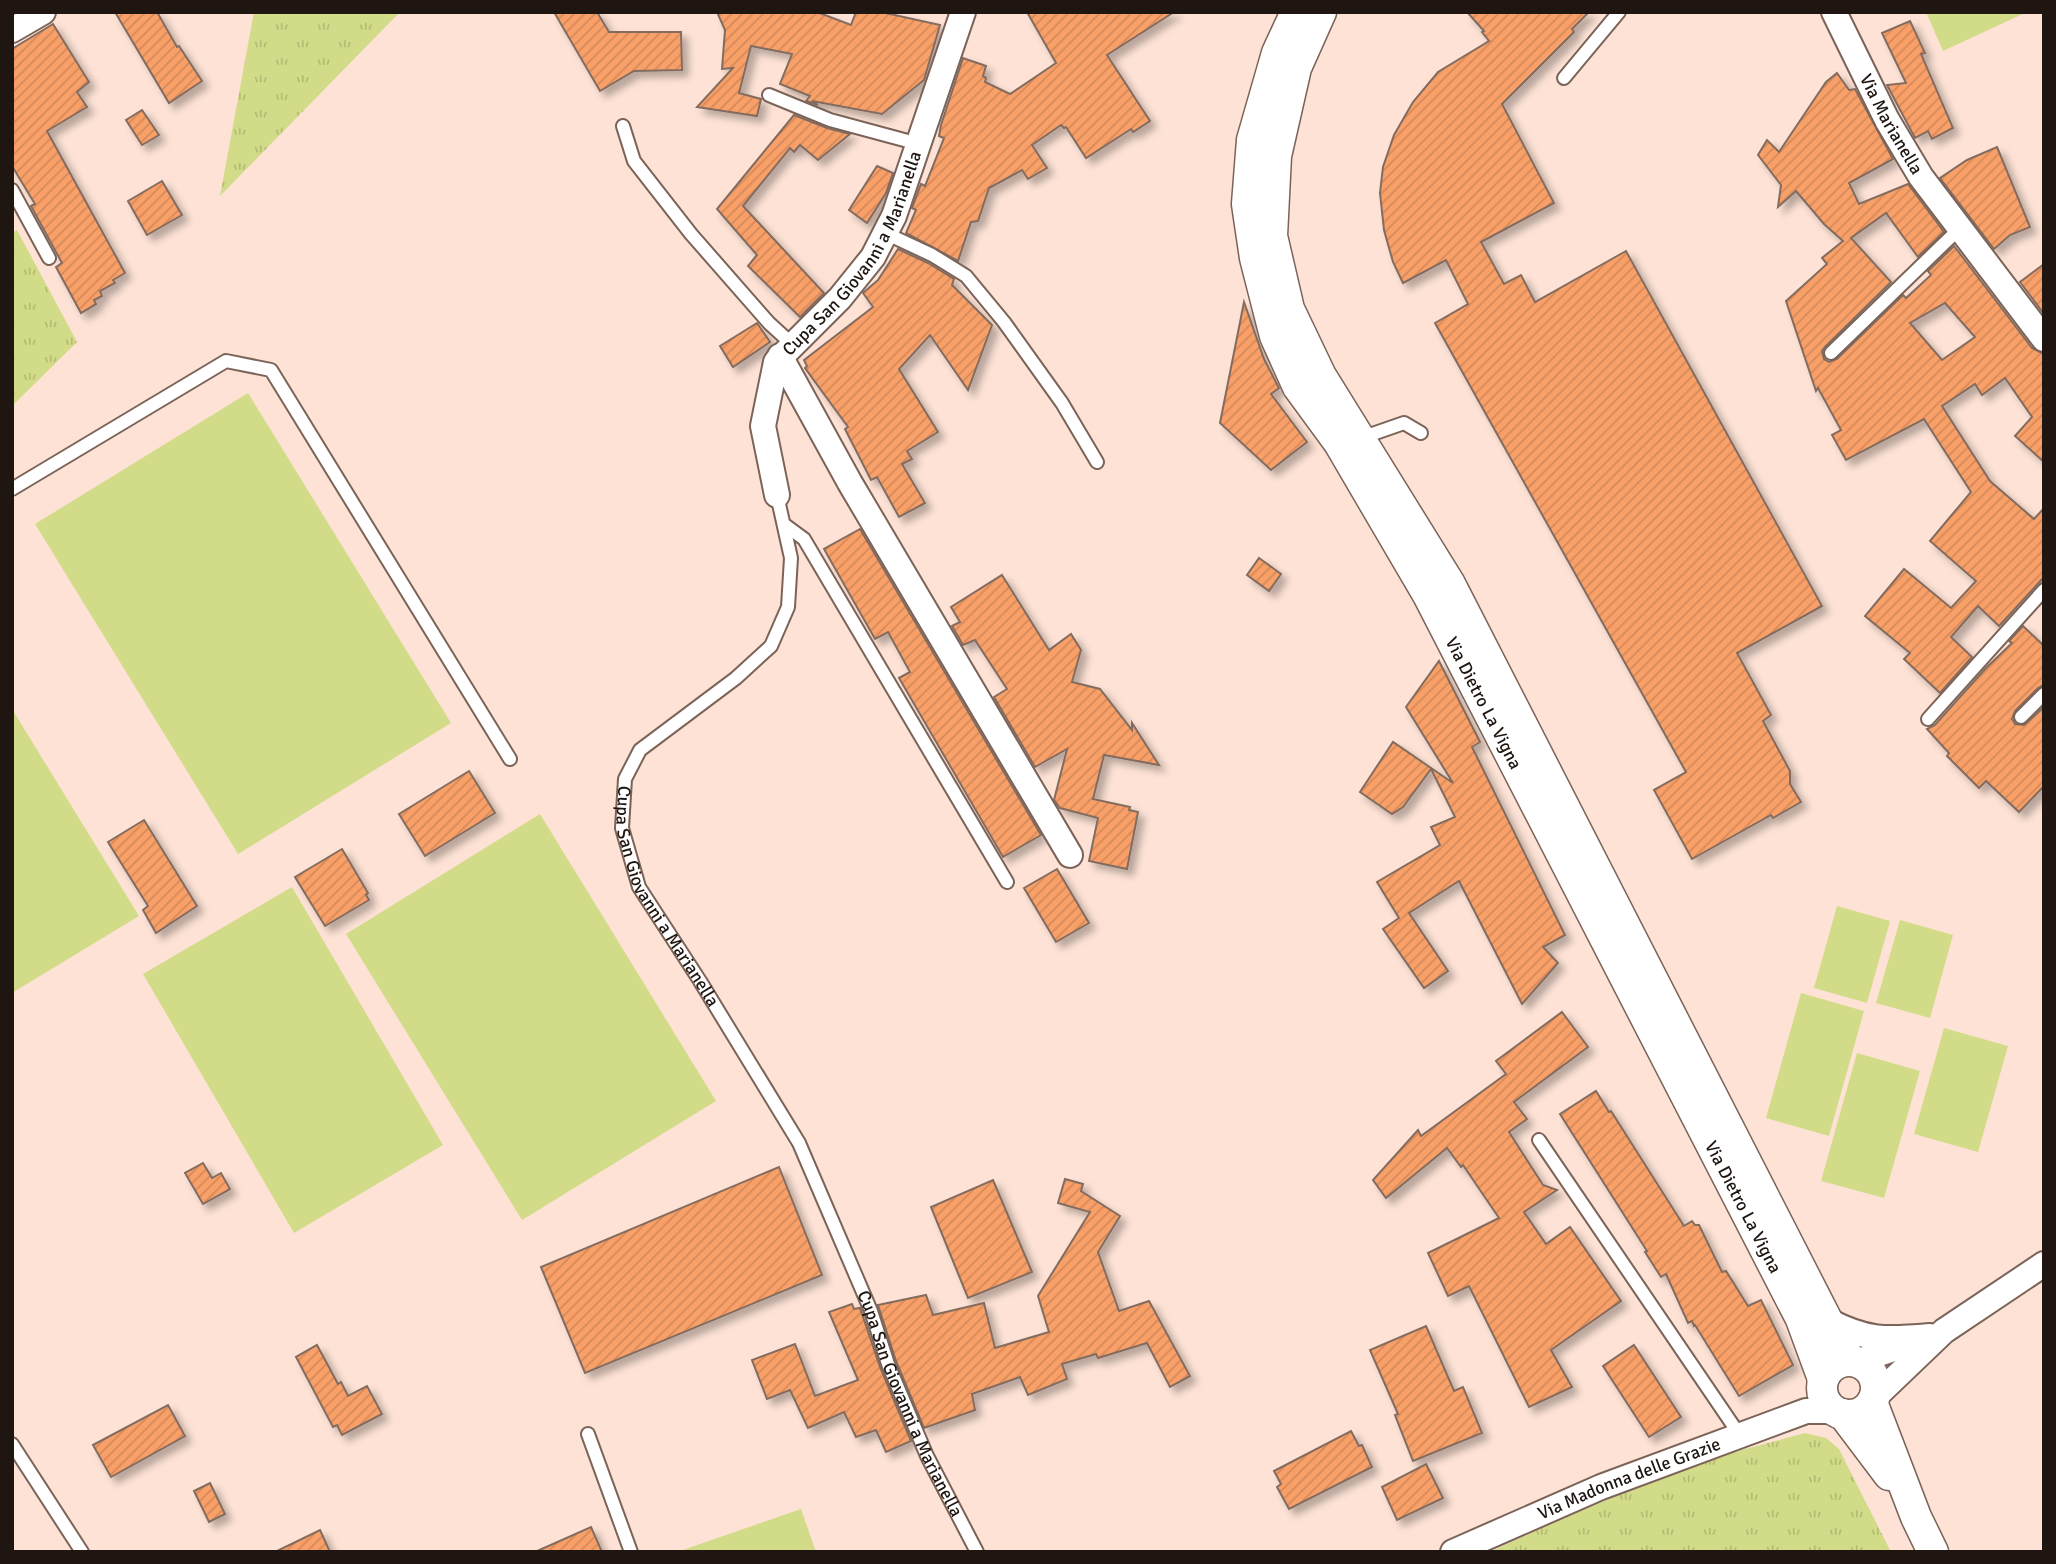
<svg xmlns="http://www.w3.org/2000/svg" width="2056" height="1564" font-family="Signika,sans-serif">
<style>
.grass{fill:url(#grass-tufts)}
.garden{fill:#d2dc88}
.building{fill:url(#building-hatch);stroke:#836c5f;stroke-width:2;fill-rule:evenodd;filter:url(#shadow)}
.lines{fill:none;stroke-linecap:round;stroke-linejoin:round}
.service-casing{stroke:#7b6358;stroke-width:16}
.minor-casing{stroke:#7b6358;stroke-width:28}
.tertiary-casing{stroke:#7b6358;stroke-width:33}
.service{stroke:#fff;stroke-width:12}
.minor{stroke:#fff;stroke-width:24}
.tertiary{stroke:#fff;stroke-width:30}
.labels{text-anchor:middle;stroke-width:7;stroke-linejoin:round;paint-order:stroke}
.street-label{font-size:18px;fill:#1f1611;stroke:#fef3ee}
</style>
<defs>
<pattern id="grass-tufts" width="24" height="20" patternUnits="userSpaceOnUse" patternTransform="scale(1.75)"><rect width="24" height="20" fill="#d2dc88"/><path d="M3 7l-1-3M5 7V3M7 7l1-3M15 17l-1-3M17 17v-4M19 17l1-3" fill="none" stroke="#b4bc74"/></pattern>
<pattern id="building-hatch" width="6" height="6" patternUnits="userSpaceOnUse" patternTransform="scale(1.75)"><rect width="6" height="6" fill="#f9a068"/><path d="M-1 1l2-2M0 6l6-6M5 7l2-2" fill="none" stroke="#d58959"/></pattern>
<filter id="shadow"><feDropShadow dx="6" dy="6" stdDeviation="3.5" flood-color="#0004"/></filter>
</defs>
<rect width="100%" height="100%" fill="#fde2d5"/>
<g class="grass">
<polygon points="254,12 400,12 220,196"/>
<polygon points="17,230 77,342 12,406 12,233"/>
<polygon points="1805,1433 1826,1438 1839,1449 1891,1552 1490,1552 1576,1512 1720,1456"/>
</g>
<g class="garden">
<polygon points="1926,12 2027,12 1943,51"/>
<polygon points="248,393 451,723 238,854 35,524"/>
<polygon points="12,709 139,916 12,993"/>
<polygon points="540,814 716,1101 522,1220 346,934"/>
<polygon points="292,887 443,1145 294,1233 143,974"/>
<polygon points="1837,906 1890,921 1867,1003 1814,988"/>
<polygon points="1900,920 1953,935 1930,1018 1876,1003"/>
<polygon points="1801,993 1864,1011 1829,1136 1766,1118"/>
<polygon points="1944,1028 2008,1046 1978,1152 1914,1134"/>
<polygon points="1857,1053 1920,1071 1884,1198 1821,1181"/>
<polygon points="801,1509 816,1552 677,1552"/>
</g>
<g class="building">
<polygon points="115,12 157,12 177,47 179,46 202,81 169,103"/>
<polygon points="554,12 597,12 609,32 681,32 682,70 634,71 600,91"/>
<polygon points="717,12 817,12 851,25 856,12 881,12 940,25 924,80 882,114 812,101 818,105 806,101 810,96 780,84 792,54 751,46 739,93 761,99 757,116 697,107 733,68 722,69 725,30"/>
<polygon points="1027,12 1174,12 1107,55 1150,121 1133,132 1131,129 1086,158 1066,127 1064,128 1061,125 1032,145 1047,168 1028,179 1022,170 989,188 978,221 971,222 958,261 906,233 916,210 912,208 921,184 925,186 944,138 939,136 941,125 963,58 986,66 983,76 986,78 985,82 1010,94 1056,63"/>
<polygon points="1467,12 1589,12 1572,29 1574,32 1502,104 1554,203 1481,242 1504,284 1521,275 1535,302 1626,251 1822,606 1737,653 1771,715 1763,721 1790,771 1790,784 1801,802 1773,818 1771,815 1692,859 1654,790 1686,772 1435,323 1468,304 1446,260 1403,283 1393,262 1384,230 1380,193 1383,167 1394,135 1413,102 1438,72 1489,41 1482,32 1484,31"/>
<polygon points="1910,21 1925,53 1921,54 1953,128 1932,139 1928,131 1915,138 1887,85 1906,83 1882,33"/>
<polygon points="53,24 89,82 77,92 87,107 47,131 125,273 113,280 115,283 100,291 102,296 94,300 96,304 81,313 56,267 62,263 31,206 35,204 12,166 12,49"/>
<path d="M1837,73L1849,90L1855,89L1893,159L1849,183L1859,204L1908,184L1944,232L1918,257L1886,213L1851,238L1891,282L1825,347L1822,351L1824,359L1829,362L1837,359L1903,295L1906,298L1931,275L1928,271L1954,246L2032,348L2044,354V462L2015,436L2032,417L2005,378L1982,395L1975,384L1942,406L1990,481L2034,519L2044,508V577L1999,626L1978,606L1951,637L1972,657L1940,693L1904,659L1910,653L1865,616L1904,569L1951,608L1976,581L1930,541L1971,492L1924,419L1846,460L1832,435L1841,430L1818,388L1816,391L1786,301L1827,264L1822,258L1843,241L1824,224L1796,191L1778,207L1781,185L1758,155L1767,140L1779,152L1826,82ZM1945,303L1975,337L1942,360L1910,323Z"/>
<polygon points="142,110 159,135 142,145 126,120"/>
<polygon points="794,115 827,128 850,134 818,160 800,145 794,152 790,148 743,206 824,293 800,317 748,266 757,255 717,209"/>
<polygon points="1997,147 2030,227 2010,235 1994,249 1940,178 1967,160"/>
<polygon points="877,166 893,173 886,193 867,223 849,210"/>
<polygon points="162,181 182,215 147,235 128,201"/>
<polygon points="898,249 928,263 954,279 952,285 992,325 968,390 930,335 899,369 938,432 907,451 912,459 902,464 925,503 899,517 877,477 871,480 845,429 848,427 805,368 807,366 804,360 873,307 863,293 878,280"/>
<polygon points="2044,264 2044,314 2020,282"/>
<polygon points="1244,302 1264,359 1279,388 1271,394 1307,442 1271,470 1220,423"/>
<polygon points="757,323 770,342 733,367 720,346"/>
<polygon points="860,529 1041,835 1003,857 899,678 910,672 888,632 875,639 824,549"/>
<polygon points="1259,558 1281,574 1269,591 1247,575"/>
<polygon points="1002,575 1049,650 1071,634 1081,650 1072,682 1100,689 1132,730 1132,723 1159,765 1104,755 1093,799 1130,807 1129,810 1138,812 1127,869 1089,861 1098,818 1060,808 1054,800 1067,749 1035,767 994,697 1007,689 975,640 963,645 952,626 960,622 951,607"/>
<polygon points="2023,626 2044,646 2044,685 2038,688 2015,711 2012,719 2015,724 2024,725 2044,707 2044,786 2019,812 1986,781 1979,788 1947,756 1949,753 1927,729 1935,725 1985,669 2012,643 2009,641"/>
<polygon points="1439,661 1480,742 1472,747 1565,935 1543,947 1558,963 1522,1004 1459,881 1409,913 1448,971 1424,988 1383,929 1399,918 1377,882 1440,845 1431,827 1455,817 1431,769 1403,807 1392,814 1360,792 1393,742 1453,783 1406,707"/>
<polygon points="469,771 495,813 425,856 399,814"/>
<polygon points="144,820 197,906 156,933 143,910 148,906 108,842"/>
<polygon points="342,849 368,893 366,895 369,900 325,926 295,877"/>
<polygon points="1057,869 1089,923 1056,942 1024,888"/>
<polygon points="1562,1012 1588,1047 1514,1102 1527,1119 1509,1132 1543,1185 1557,1190 1524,1212 1546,1244 1570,1227 1621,1301 1551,1350 1572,1387 1529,1407 1469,1286 1448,1296 1428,1253 1499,1218 1463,1165 1461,1167 1447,1148 1386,1198 1373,1180 1418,1130 1421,1136 1506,1074 1496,1061"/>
<polygon points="1596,1091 1609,1112 1611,1111 1684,1226 1692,1221 1695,1225 1699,1225 1722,1272 1726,1271 1748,1306 1761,1300 1793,1365 1739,1396 1695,1325 1694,1326 1692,1321 1688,1323 1666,1274 1661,1277 1645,1252 1647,1251 1560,1114"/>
<polygon points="203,1163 212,1178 221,1173 230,1189 203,1204 185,1173"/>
<polygon points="779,1167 822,1275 585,1373 541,1267"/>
<polygon points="1065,1179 1083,1184 1081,1191 1120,1216 1098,1252 1119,1311 1149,1301 1190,1376 1170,1387 1147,1343 1098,1358 1096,1354 1062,1364 1067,1379 1028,1395 1020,1377 972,1394 975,1410 924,1428 896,1361 878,1305 926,1295 933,1315 984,1303 995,1348 1049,1332 1038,1296 1090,1212 1058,1203"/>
<polygon points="993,1180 1032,1272 968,1298 931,1207"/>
<polygon points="852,1304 854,1309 860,1308 880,1367 911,1441 886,1452 876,1430 856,1437 844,1412 808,1428 790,1390 767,1399 752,1360 795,1344 815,1396 858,1380 829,1312"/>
<polygon points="1426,1326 1454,1391 1463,1387 1482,1433 1413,1461 1395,1415 1398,1414 1370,1350"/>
<polygon points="317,1345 338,1384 341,1382 348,1396 367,1386 382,1414 342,1435 337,1425 333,1427 296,1357"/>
<polygon points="1634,1345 1681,1417 1649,1437 1603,1366"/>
<polygon points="168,1405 185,1436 111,1477 93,1445"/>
<polygon points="1351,1431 1359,1446 1362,1445 1372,1467 1289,1509 1277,1487 1281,1484 1274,1471"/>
<polygon points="1426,1464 1443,1498 1397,1520 1382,1487"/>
<polygon points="210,1483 225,1514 209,1522 194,1491"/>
<polygon points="591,1527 602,1552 535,1552"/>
<polygon points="320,1530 330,1552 275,1552"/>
</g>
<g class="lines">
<g class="service-casing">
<g id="service">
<polyline points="1564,78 1619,12"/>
<polyline points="769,95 830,120 919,144"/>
<polyline points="623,126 634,161 691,234 769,323 793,345"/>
<polyline points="12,190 49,258"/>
<polyline points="885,233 932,255 966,276 1004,322 1062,403 1097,462"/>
<polyline points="1831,353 1959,229"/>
<polyline points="1361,438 1404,423 1421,433"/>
<polyline points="12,489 226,361 271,370 510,759"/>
<path id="s1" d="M777,495L791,558L788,607L771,646L736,678L640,750L625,779L622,828L639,887L700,981L799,1143L871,1311L888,1364L927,1456L977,1552"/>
<polyline points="785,525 804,539 1007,882"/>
<polyline points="2021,717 2044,694"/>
<polyline points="1928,719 2044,590"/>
<polyline points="1539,1140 1741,1437"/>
<polyline points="588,1434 631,1552"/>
<polyline points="12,1444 82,1552"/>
</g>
</g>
<g class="minor-casing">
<g id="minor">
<path id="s2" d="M1834,12L1887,120L1921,177L2044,339"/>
<polyline points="12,30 43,12"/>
<polyline points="780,356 850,483 1070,855"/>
<path id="s3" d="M777,495L763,426L776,362L840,298L873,257L894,216L963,12"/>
<path d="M1827,1320C1867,1341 1885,1340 1930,1336"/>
<polyline points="1856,1362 1911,1343"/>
<polyline points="1874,1398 1944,1331 2044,1264"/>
<path id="s4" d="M1453,1552L1601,1487L1806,1411H1835"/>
</g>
</g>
<g class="tertiary-casing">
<g id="tertiary">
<path id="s5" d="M1296,12L1277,53L1252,140L1247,204L1255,258L1275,336L1298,387L1339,443L1428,595L1801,1319L1823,1379"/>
<polyline points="1321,12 1296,68 1276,156 1272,236 1289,309 1321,376 1450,584 1827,1320 1850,1360"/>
<circle cx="1849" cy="1388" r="27"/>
<polyline points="1872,1402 1916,1517 1933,1552"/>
<polyline points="1843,1414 1889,1475"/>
</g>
</g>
<use href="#service" class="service"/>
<use href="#minor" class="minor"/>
<use href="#tertiary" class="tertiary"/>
</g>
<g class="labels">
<g class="street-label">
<text dy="6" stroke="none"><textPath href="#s2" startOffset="126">Via Marianella</textPath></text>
<text dy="6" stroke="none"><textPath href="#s3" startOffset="271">Cupa San Giovanni a Marianella</textPath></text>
<text dy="6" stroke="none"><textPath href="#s5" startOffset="758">Via Dietro La Vigna</textPath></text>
<text dy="6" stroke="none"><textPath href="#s1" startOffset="485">Cupa San Giovanni a Marianella</textPath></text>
<text dy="6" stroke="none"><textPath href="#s5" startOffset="1325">Via Dietro La Vigna</textPath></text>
<text dy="6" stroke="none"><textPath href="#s1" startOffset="1052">Cupa San Giovanni a Marianella</textPath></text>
<text dy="6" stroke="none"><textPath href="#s4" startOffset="191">Via Madonna delle Grazie</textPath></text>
</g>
</g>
<rect width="2056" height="1564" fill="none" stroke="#1f1611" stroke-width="28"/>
</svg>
